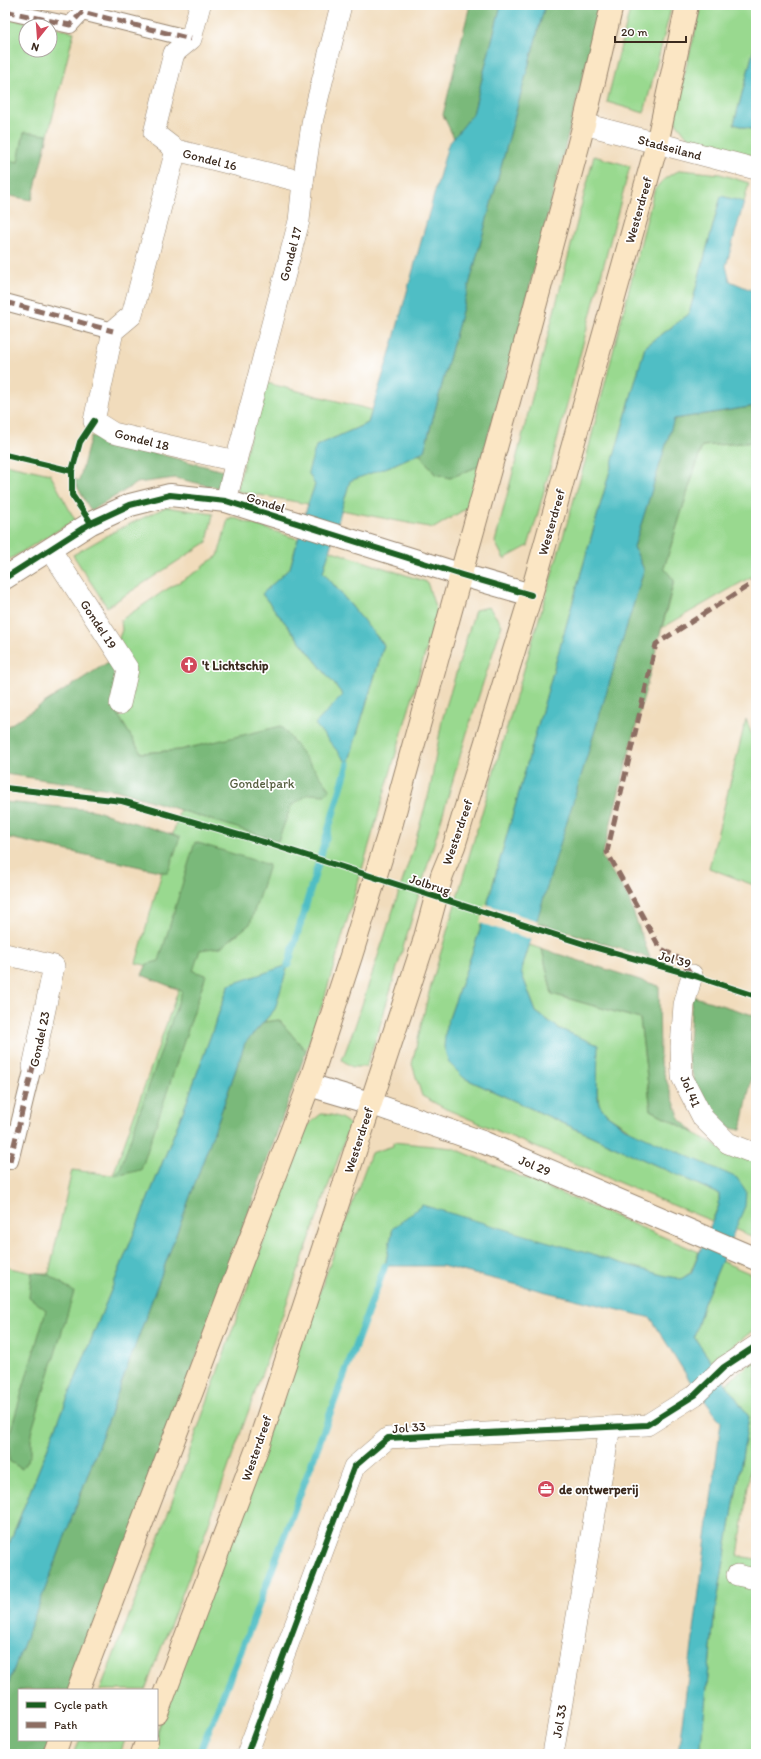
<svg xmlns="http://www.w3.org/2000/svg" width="761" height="1759" font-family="Itim,sans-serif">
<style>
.green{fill:#99d98f;stroke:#6a8256}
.forest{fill:#7ab97a;stroke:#5a724c}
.water{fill:#50bec5;stroke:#467472}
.pier{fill:#f1dcbc}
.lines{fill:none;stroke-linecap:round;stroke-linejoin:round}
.stream{stroke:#50bec5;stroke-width:7}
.pedestrian-casing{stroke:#96836d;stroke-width:18}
.minor-casing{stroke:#96836d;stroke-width:22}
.tertiary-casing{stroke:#96836d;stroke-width:24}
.secondary-casing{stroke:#96836d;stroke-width:24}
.pedestrian{stroke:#fff;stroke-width:16}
.minor{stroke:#fff;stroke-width:21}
.tertiary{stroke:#fff;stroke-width:22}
.secondary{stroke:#fbe6c4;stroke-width:22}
.quiet{stroke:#8d6e63;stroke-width:5;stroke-dasharray:10 5;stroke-linecap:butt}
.cycleway-casing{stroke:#fff;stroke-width:8}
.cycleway{stroke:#1b5e20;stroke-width:6}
.labels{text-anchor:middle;stroke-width:3.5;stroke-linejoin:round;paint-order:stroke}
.street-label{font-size:13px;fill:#3b2a1e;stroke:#fff}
.poi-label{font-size:13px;font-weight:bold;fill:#3b2a1e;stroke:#fff;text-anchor:start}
.park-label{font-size:13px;fill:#575f40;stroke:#fff}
</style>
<rect width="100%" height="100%" fill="#fff"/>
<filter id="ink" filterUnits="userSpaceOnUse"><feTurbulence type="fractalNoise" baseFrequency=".025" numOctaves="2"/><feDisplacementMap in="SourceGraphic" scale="8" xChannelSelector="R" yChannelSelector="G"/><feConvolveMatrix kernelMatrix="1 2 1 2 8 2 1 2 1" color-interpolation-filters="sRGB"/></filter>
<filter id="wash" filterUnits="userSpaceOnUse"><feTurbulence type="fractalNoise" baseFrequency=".012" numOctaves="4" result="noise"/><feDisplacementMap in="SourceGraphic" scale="16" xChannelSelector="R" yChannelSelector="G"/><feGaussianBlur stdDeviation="0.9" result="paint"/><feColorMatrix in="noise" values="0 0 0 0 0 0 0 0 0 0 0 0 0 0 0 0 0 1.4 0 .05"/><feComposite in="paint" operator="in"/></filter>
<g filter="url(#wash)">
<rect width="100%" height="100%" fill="#f1dcbc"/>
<g class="green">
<polygon points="631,5 672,5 644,113 607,102"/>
<polygon points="702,5 756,5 756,41 734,124 756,131 755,162 693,144 675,121 674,114"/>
<polygon points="5,17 48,26 26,26 26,50 50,50 50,26 74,32 48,135 46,135 34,181 5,174"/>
<polygon points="594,156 630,166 537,517 528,546 504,559 495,542"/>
<path d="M681,170L720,174L749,183L744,202L721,196L689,314L645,347L480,930L446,1027L464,1078L719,1194V1205L712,1221L653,1197L446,1109L422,1096L412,1064L428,996L585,462L654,191C661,180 669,175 681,170Z"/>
<polygon points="263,382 372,410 368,423 316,446 315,485 308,504 237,491"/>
<polygon points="756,442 756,574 662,628 674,581 664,568 702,446"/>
<polygon points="419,453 435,474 450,478 479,466 467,508 434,528 341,510 350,480 393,465"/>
<polygon points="5,464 50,474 75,520 5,562"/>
<polygon points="166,507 213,514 207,542 107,607 73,555 115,531"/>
<polygon points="231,517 298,539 290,568 262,594 343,695 348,764 384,645 323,572 329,550 427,582 437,613 325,996 306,1051 279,1020 264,1022 275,1009 229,985 186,1104 5,1554 5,1267 33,1273 49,1273 72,1170 113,1175 184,974 136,963 198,746 180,750 141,753 115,710 126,687 110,661 122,630 121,620 164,591 203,568 202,566 218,556 228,519 230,520"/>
<polygon points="489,607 502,625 469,726 378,1032 366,1067 352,1067 342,1060 355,1026 413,849 430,789 442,720 475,610"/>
<polygon points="746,719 756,746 756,886 709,868"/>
<polygon points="529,945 542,949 552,994 640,1019 651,1110 724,1149 756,1159 756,1238 734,1229 745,1206 606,1114 599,1104 597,1092 597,1045 560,1029 536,1012 521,972"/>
<path d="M321,1114C331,1114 343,1117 350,1125L198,1553L145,1690H100L155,1550L303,1129Z"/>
<polygon points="393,1142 453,1148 699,1252 690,1273 681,1279 393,1228 385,1266 251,1626 199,1754 149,1754 157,1740 157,1731 371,1153 393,1146"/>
<polygon points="721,1261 756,1276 756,1328 712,1363 694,1337 704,1303"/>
<polygon points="756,1359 756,1430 738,1556 756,1559 756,1754 700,1754 714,1619 749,1417 726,1384"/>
<polygon points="80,1740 125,1740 120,1754 74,1754"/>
</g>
<g class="forest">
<polygon points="470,5 501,5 473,114 454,138 443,115"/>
<polygon points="545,5 601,5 515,344 479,466 450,478 435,474 419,453 424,451"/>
<polygon points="24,132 48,135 32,200 5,195 5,159 18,162"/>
<polygon points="756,406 756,442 702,446 664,568 674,580 602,857 627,895 650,958 536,922 644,570 634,547 674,419"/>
<polygon points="91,436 223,471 219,488 175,478 137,483 91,511 73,479 79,481"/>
<polygon points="110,661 126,688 115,710 141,753 180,750 281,726 330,789 325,795 309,794 291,806 278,841 117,790 5,774 5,728"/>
<polygon points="5,802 93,810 180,837 168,873 5,837"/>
<polygon points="195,842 269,865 250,924 221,947 200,950 193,971 206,975 141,1170 115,1176 120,1169 182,991 142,975 147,964 159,961"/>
<polygon points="542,949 659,986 660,1062 680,1119 695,1133 651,1110 640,1019 552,994"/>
<polygon points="692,996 756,1016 756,1056 741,1130 730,1128 703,1111 688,1059"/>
<polygon points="279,1020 306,1051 115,1585 72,1690 19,1690 19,1740 52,1740 46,1754 5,1754 5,1692 54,1566 219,1118 245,1043 264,1022"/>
<polygon points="32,1272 50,1275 74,1292 31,1433 31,1454 22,1469 9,1461 9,1436 46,1310 29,1297"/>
</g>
<g class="water">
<polygon points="501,5 545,5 424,451 393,465 350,481 323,572 384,645 348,764 315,724 343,695 262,594 290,568 308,504 315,485 308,472 316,446 368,423 391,349 448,145 473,114"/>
<polygon points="756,41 756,131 734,124"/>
<polygon points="721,196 744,202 726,266 730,281 756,292 756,406 674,419 634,547 644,570 521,972 536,1012 560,1029 598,1045 597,1092 599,1104 606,1114 625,1128 737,1178 746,1191 745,1206 704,1303 694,1337 749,1417 714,1619 700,1754 678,1754 721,1422 690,1381 651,1318 442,1266 385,1266 393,1228 422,1205 662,1275 681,1279 691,1273 719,1205 719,1194 464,1078 449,1063 444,1047 446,1027 480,930 645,347 689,314"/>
<polygon points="288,965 275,1009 245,1043 219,1118 54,1566 5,1692 5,1554 186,1104 229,985"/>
</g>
<polygon class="pier" points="485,904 538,921 533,940 480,923"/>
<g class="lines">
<g class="stream">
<polyline points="288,965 348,764"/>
<polyline points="199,1754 251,1626 385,1266"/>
</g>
</g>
</g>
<g filter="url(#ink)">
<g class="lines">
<g class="pedestrian-casing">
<g id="pedestrian">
<polyline points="5,11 70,25 82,12 191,39"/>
<polyline points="5,302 113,331"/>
<polyline points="10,1161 33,1067"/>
</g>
</g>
<g class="minor-casing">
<g id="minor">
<polyline points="200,5 191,39 174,53 154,133 176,150 303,182"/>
<polyline points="584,124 756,169"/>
<polyline points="176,150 132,315 113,331 94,421 113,433 236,461"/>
<polyline points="226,501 236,461 299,221 303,182 313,118 341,5"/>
<polyline points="50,549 128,669 120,704"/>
<polyline points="5,954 54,966 33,1067"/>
<polyline points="692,975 684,1005 681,1047 682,1077 703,1118 728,1143 756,1154"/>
<polyline points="737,1575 756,1579"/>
<polyline points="247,1754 354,1467 388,1438 647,1425 695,1395 724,1367 756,1346"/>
<polyline points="553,1754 610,1427"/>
</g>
</g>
<g class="tertiary-casing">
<g id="tertiary">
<polyline points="5,578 91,523 130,505 170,495 226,501 462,575 531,595"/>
<polyline points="309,1085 370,1103 485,1143 756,1259"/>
</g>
</g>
<g class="secondary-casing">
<g id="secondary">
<polyline points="78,1690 309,1085 351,956 391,826 527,336 584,124 612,5"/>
<polyline points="157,1713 258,1446 423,945 442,875 454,846 531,595 657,144 687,5"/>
<polyline points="54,1754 59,1740"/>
<polyline points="142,1754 147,1740"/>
</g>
</g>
<use href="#pedestrian" class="pedestrian"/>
<use href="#minor" class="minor"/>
<use href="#tertiary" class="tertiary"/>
<use href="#secondary" class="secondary"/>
<g class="quiet">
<polyline points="5,11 70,25 82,12 191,39"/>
<polyline points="5,302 113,331"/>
<polyline points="692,975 680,959 660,948 607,852 656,644 756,581"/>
<polyline points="10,1161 33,1067"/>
</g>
<g class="cycleway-casing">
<g id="cycleway">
<polyline points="5,455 72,471"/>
<polyline points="91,523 72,495 72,471 80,442 94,421"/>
<polyline points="5,578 91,523 130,505 170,495 226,501 462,575 531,595"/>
<polyline points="5,788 122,801 267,843 587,945 692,975 756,996"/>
<polyline points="247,1754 354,1467 388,1438 647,1425 695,1395 724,1367 756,1346"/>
</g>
</g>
<use href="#cycleway" class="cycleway"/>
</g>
</g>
<defs>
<g id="church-disc" transform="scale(0.9)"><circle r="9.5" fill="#d1495b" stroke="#fff"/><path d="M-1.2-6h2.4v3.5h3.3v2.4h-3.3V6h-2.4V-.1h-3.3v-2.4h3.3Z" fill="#fff"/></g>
<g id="office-disc" transform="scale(0.9)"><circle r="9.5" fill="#d1495b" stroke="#fff"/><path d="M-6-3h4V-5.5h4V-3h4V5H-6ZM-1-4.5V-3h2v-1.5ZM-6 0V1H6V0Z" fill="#fff"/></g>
</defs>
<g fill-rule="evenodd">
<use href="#church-disc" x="189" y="665"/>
<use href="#office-disc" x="546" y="1489"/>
</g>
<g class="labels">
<g class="street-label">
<text transform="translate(670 147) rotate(15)" y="5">Stadseiland</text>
<text transform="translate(210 159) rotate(14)" y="5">Gondel 16</text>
<text transform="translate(638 210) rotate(-74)" y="5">Westerdreef</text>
<text transform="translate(290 254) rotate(-75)" y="5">Gondel 17</text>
<text transform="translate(142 439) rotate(14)" y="5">Gondel 18</text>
<text transform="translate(266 502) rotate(18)" y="5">Gondel</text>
<text transform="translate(551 522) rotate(-74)" y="5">Westerdreef</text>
<text transform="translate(99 624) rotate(57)" y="5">Gondel 19</text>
<text transform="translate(457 832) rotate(-71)" y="5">Westerdreef</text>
<text transform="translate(430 884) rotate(18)" y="5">Jolbrug</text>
<text transform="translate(675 959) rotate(16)" y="5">Jol 39</text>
<text transform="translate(39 1039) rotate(-78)" y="5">Gondel 23</text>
<text transform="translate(691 1091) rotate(67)" y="5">Jol 41</text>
<text transform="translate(358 1140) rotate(-72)" y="5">Westerdreef</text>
<text transform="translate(535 1165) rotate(23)" y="5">Jol 29</text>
<text transform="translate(409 1427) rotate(-4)" y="5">Jol 33</text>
<text transform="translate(256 1448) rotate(-71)" y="5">Westerdreef</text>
<text transform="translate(559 1721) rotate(-80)" y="5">Jol 33</text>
</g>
<g class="poi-label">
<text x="202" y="670">'t Lichtschip</text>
<text x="559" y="1494">de ontwerperij</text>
</g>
<g class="park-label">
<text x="262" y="788">Gondelpark</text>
</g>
</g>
<rect width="761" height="1759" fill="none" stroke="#fff" stroke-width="20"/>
<rect x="18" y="1689" width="140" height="52" fill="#ffffff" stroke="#b1aaa5"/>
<rect x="26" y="1702" width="20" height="6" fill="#1b5e20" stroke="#b1aaa5"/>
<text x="54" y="1709" font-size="12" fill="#3b2a1e">Cycle path</text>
<rect x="26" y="1722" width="20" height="6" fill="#8d6e63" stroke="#b1aaa5"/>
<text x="54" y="1729" font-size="12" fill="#3b2a1e">Path</text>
<g transform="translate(38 38) rotate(197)"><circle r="19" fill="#ffffff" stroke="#b1aaa5"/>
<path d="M0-3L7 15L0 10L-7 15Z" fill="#d1495b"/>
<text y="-6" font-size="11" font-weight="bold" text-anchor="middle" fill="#3b2a1e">N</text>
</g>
<path d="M615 36v6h71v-6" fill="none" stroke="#3b2a1e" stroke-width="2"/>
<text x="621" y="36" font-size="12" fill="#3b2a1e" stroke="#ffffff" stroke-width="3" paint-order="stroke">20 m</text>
</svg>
